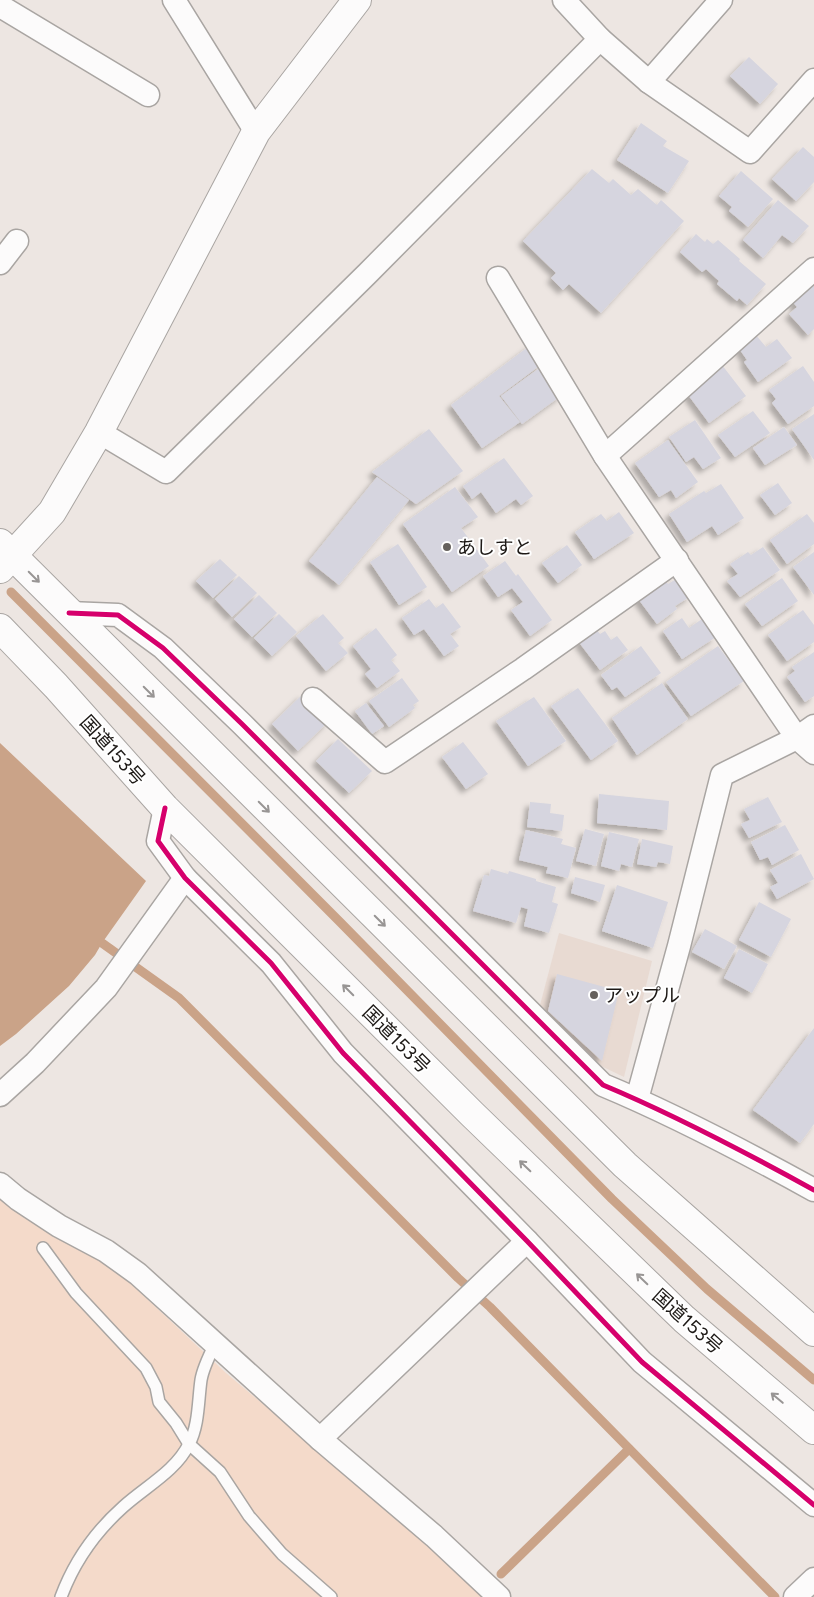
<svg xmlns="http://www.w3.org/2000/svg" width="814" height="1597" font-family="Figtree,'Noto Sans JP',sans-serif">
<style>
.built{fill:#e8dad2}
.green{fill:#f4daca}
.water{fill:#caa388}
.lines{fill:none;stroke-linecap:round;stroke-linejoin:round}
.stream{stroke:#caa388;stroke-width:9}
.building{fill:#d6d5df;filter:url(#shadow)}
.lane-casing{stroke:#a9a5a2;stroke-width:14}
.street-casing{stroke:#a9a5a2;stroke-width:25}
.secondary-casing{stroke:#a9a5a2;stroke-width:30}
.highway-casing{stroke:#a9a5a2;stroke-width:30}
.lane{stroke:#fcfbfb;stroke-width:11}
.street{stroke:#fcfbfb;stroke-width:22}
.secondary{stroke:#fcfbfb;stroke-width:28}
.highway{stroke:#fcfbfb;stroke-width:28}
.cycleway-casing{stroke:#fff;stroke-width:8}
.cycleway{stroke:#d6006c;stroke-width:5}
.oneway{stroke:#989594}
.poi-dot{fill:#66615d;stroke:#fff;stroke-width:2}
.labels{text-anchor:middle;stroke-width:4;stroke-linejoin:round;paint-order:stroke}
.poi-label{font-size:19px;fill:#1d1916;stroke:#fff;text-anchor:start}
.street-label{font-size:19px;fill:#1d1916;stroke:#fff}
</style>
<defs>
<filter id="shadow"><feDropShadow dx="-4.5" dy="4.5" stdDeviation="2.5" flood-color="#0004"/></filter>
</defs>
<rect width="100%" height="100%" fill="#ede6e2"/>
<polygon class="built" points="559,933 652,961 624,1077 599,1065 539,1009"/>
<polygon class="green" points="0,1196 112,1266 226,1373 429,1544 484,1597 0,1597"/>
<polygon class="water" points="0,743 146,881 102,943 95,955 69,986 16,1034 0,1046"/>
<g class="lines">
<g class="stream">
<polyline points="11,592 340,922 612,1199 707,1289 814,1380"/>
<polyline points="102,943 179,998 458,1278 490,1307 775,1597"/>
<polyline points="501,1574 629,1449"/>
</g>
</g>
<g class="building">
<polygon points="749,57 778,84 760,104 730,76"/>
<polygon points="641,123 667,141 663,146 689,161 668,193 617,160"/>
<polygon points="803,147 814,157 814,182 796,201 772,179"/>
<polygon points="592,169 609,183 613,179 631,195 638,189 657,205 661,200 684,221 601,313 569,284 563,290 551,278 556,273 523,241"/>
<polygon points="741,171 773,199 748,227 729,211 732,207 719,196"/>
<polygon points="778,200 809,226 793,243 782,235 763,258 743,240"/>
<polygon points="696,234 705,242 707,239 713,244 718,240 740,259 739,261 766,284 747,305 739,298 737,301 717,284 719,281 706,269 702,272 680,252"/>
<polygon points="814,277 814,329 808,335 789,314 797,307 792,301"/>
<polygon points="755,334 766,347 777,339 792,358 758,382 744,362 747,360 738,347"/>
<polygon points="532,344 543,363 499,396 520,422 482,448 451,405"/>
<polygon points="722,365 746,396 709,423 686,392"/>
<polygon points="803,366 814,382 814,406 788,424 772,403 776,399 769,390"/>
<polygon points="541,367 562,395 522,424 501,396"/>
<polygon points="753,411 770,433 735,457 718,435"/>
<polygon points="814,414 814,460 792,429"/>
<polygon points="695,420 721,458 703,469 694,457 686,462 669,437"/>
<polygon points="784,427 797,445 765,465 753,448"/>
<polygon points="429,429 463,471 416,504 372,472"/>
<polygon points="668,440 698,482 676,498 671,490 659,497 635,463"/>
<polygon points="504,458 533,496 521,505 516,499 496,513 481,492 472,499 463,486"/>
<polygon points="377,477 409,500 339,585 309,561"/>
<polygon points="778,483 792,503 775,515 760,495"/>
<polygon points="721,484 744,518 718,535 712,526 687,542 669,514 704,491 706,493"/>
<polygon points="455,487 478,517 461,528 489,566 452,592 403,524"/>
<polygon points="619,512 634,533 594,559 575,532 601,514 607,521"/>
<polygon points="807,514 814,523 814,544 787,564 770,540"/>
<polygon points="398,544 427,587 399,605 370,562"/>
<polygon points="567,545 582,565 558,583 542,563"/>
<polygon points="763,547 780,570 740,597 727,581 738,574 730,564 748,552 751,555"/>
<polygon points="814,552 814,595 793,567"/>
<polygon points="220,559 237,575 213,598 196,581"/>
<polygon points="505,561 516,576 518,574 552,620 530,636 511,610 523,602 512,588 498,597 483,576"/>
<polygon points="239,576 257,593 232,617 215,599"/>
<polygon points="662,577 668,584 678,578 691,596 675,606 677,609 657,624 636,596"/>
<polygon points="782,578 798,601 762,626 745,604"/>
<polygon points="259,595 277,613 252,637 234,619"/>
<polygon points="429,599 436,608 443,603 461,627 450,634 459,646 444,656 424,629 414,635 402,618"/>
<polygon points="803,610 814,625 814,642 787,661 768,635"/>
<polygon points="279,614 297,632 272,656 254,638"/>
<polygon points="323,614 344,638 338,643 348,653 326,671 296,636"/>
<polygon points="682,618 689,628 702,619 716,637 682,659 663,631"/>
<polygon points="376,628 397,655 391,660 400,671 377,688 365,674 371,669 353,646"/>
<polygon points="595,628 600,634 605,631 611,640 617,636 628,650 600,670 578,641"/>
<polygon points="641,646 661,673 625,697 617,687 612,690 601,675"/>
<polygon points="718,646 744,681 691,716 666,682"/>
<polygon points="814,652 814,696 805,702 787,677 795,671 792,667"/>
<polygon points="402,678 419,701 413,705 415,708 389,727 369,701"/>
<polygon points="662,683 688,719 637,755 612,718"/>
<polygon points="578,688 618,741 591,760 551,706"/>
<polygon points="303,694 329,721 298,751 272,724"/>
<polygon points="534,697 566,741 528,766 496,721"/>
<polygon points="366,703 384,726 372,734 355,711"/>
<polygon points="338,739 372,771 349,793 316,761"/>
<polygon points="463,742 488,774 466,789 442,757"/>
<polygon points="599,794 669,801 667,830 597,823"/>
<polygon points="768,797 782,822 749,838 741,824 750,820 744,809"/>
<polygon points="530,802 551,804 550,813 564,815 562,831 527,827"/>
<polygon points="785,825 799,850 772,865 768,857 760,860 751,842"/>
<polygon points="585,829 604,834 596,866 576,861"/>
<polygon points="526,830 563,839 561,844 576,848 568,878 546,873 548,867 519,860"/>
<polygon points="609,832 639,839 632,867 621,864 619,871 601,866"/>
<polygon points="642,839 673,846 670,864 658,862 656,867 637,864"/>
<polygon points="801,854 814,879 777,899 770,887 778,883 770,870"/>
<polygon points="491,869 508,874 509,871 536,879 536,881 556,887 552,902 558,904 549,933 524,926 528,909 521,907 516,923 473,911 484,875 489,876"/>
<polygon points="575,877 605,885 600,902 571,893"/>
<polygon points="617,885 668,902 653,948 602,931"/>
<polygon points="759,902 791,919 771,957 739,940"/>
<polygon points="705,929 737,946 724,969 692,952"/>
<polygon points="739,949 768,964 752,993 724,978"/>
<polygon points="557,974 619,991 602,1061 548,1011"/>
<polygon points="814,1028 814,1124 800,1143 753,1110"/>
</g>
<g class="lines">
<g class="lane-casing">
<g id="lane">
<polyline points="43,1248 76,1293 146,1368 156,1387 159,1402 176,1423 189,1444 220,1472 249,1516 282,1554 331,1597"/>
<path d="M61,1597C74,1562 95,1532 123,1507C145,1487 176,1471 189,1444C199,1425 198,1401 201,1380C203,1368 209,1356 215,1344"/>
</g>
</g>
<g class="street-casing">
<g id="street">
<polyline points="174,0 256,132"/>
<polyline points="564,0 600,39 649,82 750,152 814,80"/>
<polyline points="0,6 148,95"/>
<polyline points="649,82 721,0"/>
<polyline points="0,263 17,241"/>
<polyline points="498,278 605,456 797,738 814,753"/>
<polyline points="99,432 166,472 367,274 600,39"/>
<polyline points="605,456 814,269"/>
<path d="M69,613L118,615L163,648L242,724L603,1085C675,1115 745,1152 814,1190"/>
<polyline points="313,699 385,762 523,669 677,560"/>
<polyline points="165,808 158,841 185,878 271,963 343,1053 527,1241 642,1362 814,1505"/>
<polyline points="0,1095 35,1063 106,988 185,878"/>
<polyline points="637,1099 679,946 722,775 797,738 814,726"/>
<polyline points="0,1184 18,1199 59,1226 106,1251 138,1274 320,1439 434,1536 499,1597"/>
<polyline points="320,1439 527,1241"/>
<polyline points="795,1597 814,1579"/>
</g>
</g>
<g class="secondary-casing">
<polyline id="secondary" points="0,569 52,512 99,432 256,132 357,0"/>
</g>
<g class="highway-casing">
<g id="highway">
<polyline points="0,543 625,1165 814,1332"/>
<polyline points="0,628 56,686 165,808 472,1114 684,1319 814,1430"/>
</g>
</g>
<use href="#lane" class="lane"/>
<use href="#street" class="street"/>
<use href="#secondary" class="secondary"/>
<use href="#highway" class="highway"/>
<g class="cycleway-casing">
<g id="cycleway">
<path d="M69,613L118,615L163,648L242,724L603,1085C675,1115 745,1152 814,1190"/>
<polyline points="165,808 158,841 185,878 271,963 343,1053 527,1241 642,1362 814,1505"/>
</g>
</g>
<use href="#cycleway" class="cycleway"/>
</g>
<defs><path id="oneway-shaft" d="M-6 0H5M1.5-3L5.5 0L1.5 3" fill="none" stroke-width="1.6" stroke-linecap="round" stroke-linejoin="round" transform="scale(1.25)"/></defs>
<g class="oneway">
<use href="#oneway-shaft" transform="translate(34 577) rotate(45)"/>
<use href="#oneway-shaft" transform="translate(149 692) rotate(45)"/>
<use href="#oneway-shaft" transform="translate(264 807) rotate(45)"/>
<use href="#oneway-shaft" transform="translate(380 921) rotate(45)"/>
<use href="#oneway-shaft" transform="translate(348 990) rotate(-135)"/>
<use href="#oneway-shaft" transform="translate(525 1166) rotate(-136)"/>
<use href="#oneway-shaft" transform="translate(642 1279) rotate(-136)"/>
<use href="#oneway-shaft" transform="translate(777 1398) rotate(-140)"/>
</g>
<g class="poi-dot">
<circle cx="447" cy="547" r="5"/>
<circle cx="594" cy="995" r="5"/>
</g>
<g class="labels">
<g class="poi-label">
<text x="457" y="554">あしすと</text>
<text x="604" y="1002">アップル</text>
</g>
<g class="street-label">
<text transform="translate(113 750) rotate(48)" y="7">国道153号</text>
<text transform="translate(397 1039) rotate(45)" y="7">国道153号</text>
<text transform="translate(688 1321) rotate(42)" y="7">国道153号</text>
</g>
</g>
</svg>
